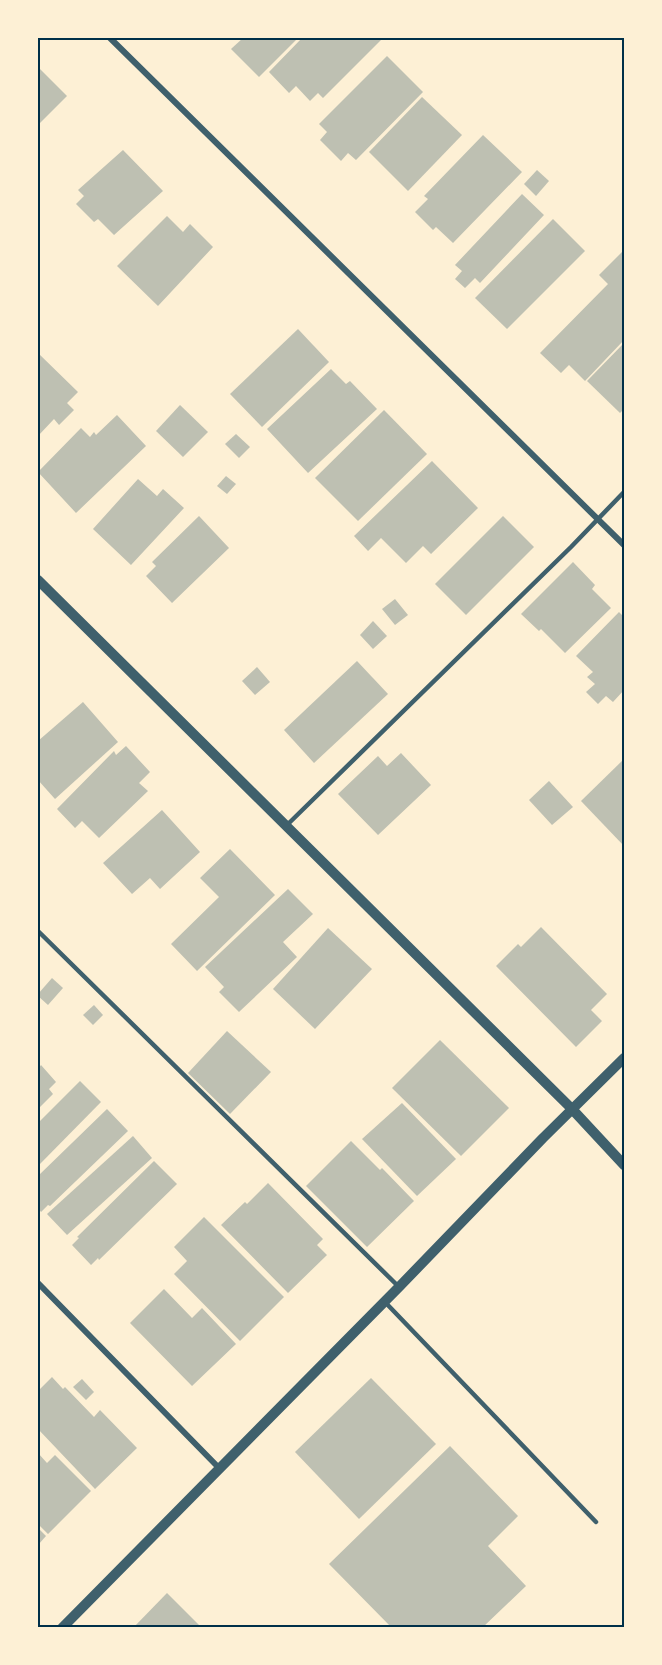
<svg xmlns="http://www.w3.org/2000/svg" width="662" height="1665" font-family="'Space Grotesk',sans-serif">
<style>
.building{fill:#bec0b2}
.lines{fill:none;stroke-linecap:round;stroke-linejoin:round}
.service{stroke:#3f606c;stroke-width:4.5}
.minor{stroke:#3f606c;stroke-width:6}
.tertiary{stroke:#3f606c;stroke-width:10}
.neatline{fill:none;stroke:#003049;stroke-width:2}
</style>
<rect width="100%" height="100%" fill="#fdf0d5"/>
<g class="building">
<polygon points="243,38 298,38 259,77 231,49"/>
<polygon points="302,38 383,38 323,98 318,93 310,101 296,86 289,93 269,72"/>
<polygon points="387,56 423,92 356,160 348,153 341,161 320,140 327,132 319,124"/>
<polygon points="38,67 67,96 38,125"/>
<polygon points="422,97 462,135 408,191 369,152"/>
<polygon points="483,135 522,172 453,243 436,227 433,230 415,212 428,199 424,196"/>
<polygon points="123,150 163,191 114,235 98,219 94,222 76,204 84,196 78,190"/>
<polygon points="537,170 549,181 536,196 524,184"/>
<polygon points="522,194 544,215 480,283 475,278 465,288 455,279 462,271 455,265"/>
<polygon points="167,216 183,232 190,224 213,247 158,306 117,266"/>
<polygon points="553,219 585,251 507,329 475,298"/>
<polygon points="622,252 624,254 624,340 585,381 569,365 561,373 540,353 608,284 599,275"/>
<polygon points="298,329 329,362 262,427 230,394"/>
<polygon points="624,343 624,409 620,413 587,381"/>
<polygon points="38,353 78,392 67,403 74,410 59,425 54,419 38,436"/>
<polygon points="331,369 346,384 350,381 377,409 308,473 267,429"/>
<polygon points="180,405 208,432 183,457 156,431"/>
<polygon points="384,410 427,454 358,521 315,478"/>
<polygon points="117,415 146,446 76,513 38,472 81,428 90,437 94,432 96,435"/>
<polygon points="236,434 250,447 239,458 225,444"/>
<polygon points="432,461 478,508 431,554 423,546 406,563 381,538 368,551 354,536"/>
<polygon points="226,476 236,484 227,494 217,486"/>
<polygon points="138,479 157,496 163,489 184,508 131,565 93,529"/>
<polygon points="199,516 229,548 172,603 146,576 156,566 152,562"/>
<polygon points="503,516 534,547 466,615 435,584"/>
<polygon points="573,562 595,585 592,589 611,608 565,653 541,629 539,631 521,614"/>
<polygon points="395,599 408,615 395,625 382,609"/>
<polygon points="619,612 624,617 624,690 613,702 606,696 598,704 586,692 595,684 587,677 593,672 576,656"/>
<polygon points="373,621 387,636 373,649 360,635"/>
<polygon points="357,661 388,694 314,763 284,730"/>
<polygon points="257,667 270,682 255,695 242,681"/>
<polygon points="83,702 118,742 55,799 38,780 38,741"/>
<polygon points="126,746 150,772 139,783 148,791 99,838 82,821 75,828 57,809 114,751 116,755"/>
<polygon points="401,753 431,785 378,835 338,794 378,756 387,766"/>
<polygon points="624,759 624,846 581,801"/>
<polygon points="549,781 573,807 552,825 529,800"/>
<polygon points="162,810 200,852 160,889 150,878 132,894 103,863"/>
<polygon points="230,849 275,895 197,971 171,944 219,897 200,878"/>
<polygon points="288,889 313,914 283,942 297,957 239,1012 219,992 224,987 205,967"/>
<polygon points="541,927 607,994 591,1010 602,1021 576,1047 496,966 518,944 521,947"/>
<polygon points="328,928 372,969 315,1029 273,989"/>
<polygon points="52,978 63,988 48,1005 38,996 38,994"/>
<polygon points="94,1005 103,1015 93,1025 83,1015"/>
<polygon points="227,1031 271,1072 230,1114 188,1073"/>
<polygon points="440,1040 509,1108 461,1156 392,1088"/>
<polygon points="41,1065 56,1082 49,1089 53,1094 38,1109 38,1069"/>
<polygon points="80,1081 101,1102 38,1166 38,1123"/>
<polygon points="402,1103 456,1159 417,1196 362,1139"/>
<polygon points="107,1109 128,1131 50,1206 48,1205 41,1212 38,1208 38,1176"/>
<polygon points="133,1136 152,1158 67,1235 47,1214"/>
<polygon points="351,1141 380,1170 382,1168 414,1201 367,1247 306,1186"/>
<polygon points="154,1161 177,1184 99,1260 98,1258 91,1265 72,1245 79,1238 77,1237"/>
<polygon points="268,1183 323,1239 317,1245 327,1255 288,1293 221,1225 245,1202 247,1204"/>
<polygon points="204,1217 284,1297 240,1341 174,1274 187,1261 174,1247"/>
<polygon points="164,1289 192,1318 202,1308 236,1344 192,1386 130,1323"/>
<polygon points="52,1377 63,1389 65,1387 94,1417 100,1410 137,1448 95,1489 38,1429 38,1391"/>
<polygon points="371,1378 436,1444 359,1519 295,1452"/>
<polygon points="82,1379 94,1392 86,1400 73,1387"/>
<polygon points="450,1446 518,1516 488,1546 526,1586 482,1628 392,1628 329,1564"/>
<polygon points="38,1453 47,1463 55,1455 91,1491 48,1534 38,1524"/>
<polygon points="38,1528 46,1536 38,1545"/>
<polygon points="167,1593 202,1628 133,1628"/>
</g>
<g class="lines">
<g class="service">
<polyline points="287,825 571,547 624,492"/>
<polyline points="38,931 399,1287"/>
<polyline points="384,1301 596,1522"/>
</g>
<g class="minor">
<polyline points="110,38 624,545"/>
<polyline points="38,1283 220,1469"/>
</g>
<g class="tertiary">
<polyline points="38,580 572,1109 624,1165"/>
<polyline points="62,1628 399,1287 543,1138 624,1058"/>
</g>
</g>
<rect width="662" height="1665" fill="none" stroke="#fdf0d5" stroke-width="78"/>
<rect x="39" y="39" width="584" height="1587" class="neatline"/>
</svg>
